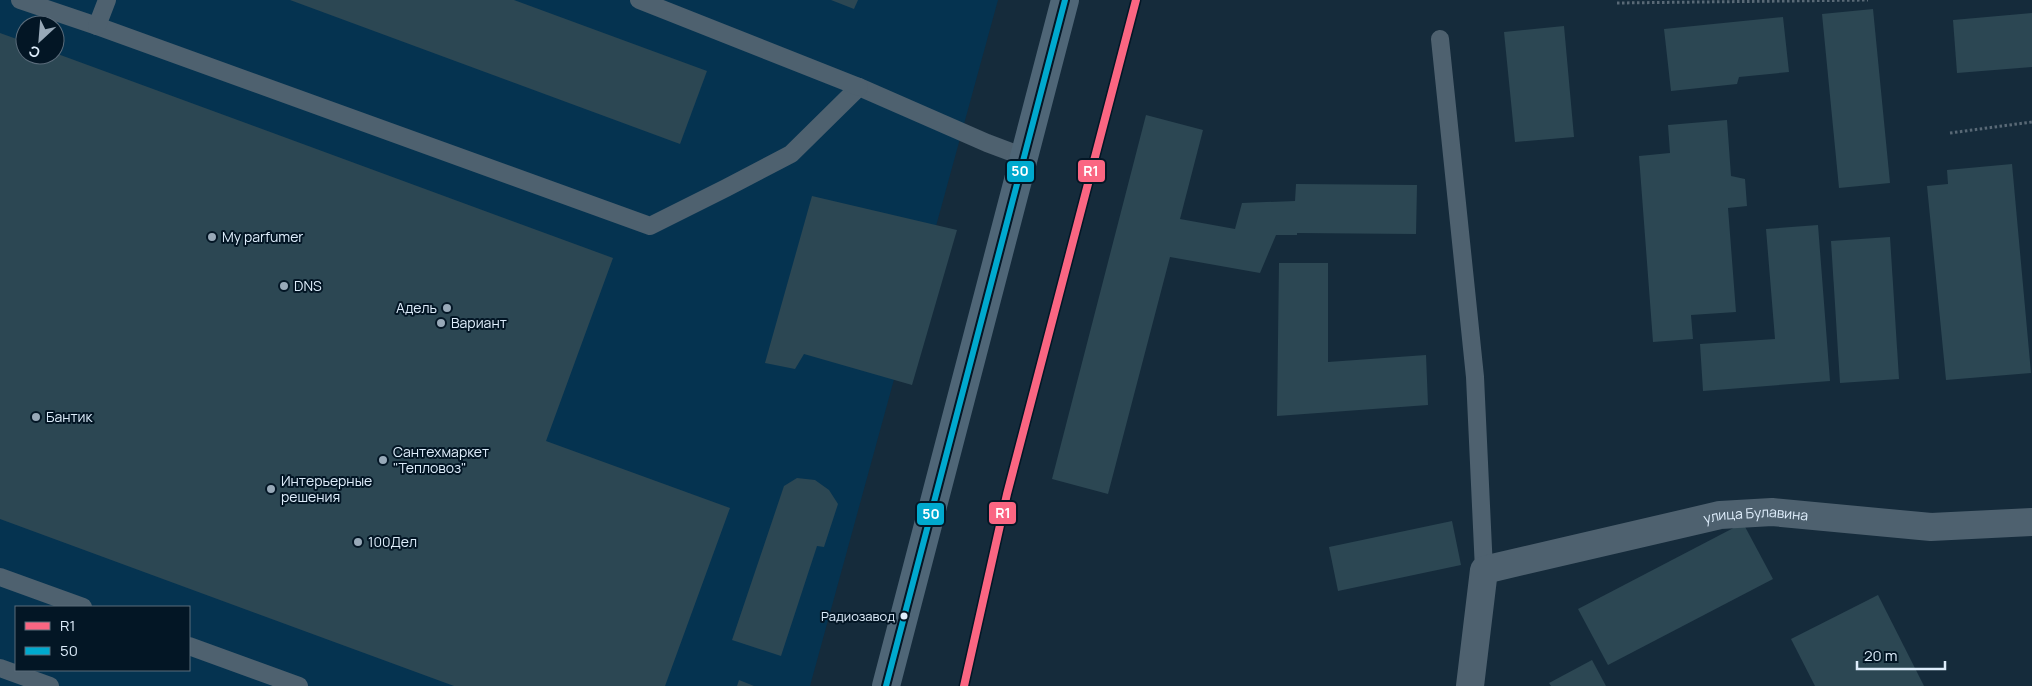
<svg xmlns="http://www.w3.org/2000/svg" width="2032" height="686" font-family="Manrope,sans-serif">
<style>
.built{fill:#053350;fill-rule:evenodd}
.building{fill:#2c4753}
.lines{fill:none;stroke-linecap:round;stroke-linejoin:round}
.path{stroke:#596976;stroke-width:3;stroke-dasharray:2.5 2.5;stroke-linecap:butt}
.service{stroke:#4e616f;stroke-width:18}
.minor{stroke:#4e616f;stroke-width:28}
.primary{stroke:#4f6677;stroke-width:28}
.bus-1-casing{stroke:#031625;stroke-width:10}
.bus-1{stroke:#00a9ce;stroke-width:6}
.rail-1-casing{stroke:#031625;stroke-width:11}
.rail-1{stroke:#fa6682;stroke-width:8}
.poi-dot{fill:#98a9b8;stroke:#031625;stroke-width:2}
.bus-dot{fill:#deedfb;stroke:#031625;stroke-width:2}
.labels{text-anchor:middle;stroke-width:4;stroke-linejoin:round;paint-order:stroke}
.bus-label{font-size:13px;fill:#deedfb;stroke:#031625;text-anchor:end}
.poi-label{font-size:14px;fill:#deedfb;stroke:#031625;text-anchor:start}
.street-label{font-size:14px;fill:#deedfb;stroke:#031625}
.line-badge{stroke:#031625;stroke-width:2}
.badge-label{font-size:14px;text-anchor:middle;font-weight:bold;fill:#fff}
</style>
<rect width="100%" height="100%" fill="#152b3b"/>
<path class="built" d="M0,0H998L810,686H0ZM25,25H55V55H25ZM16,607H189V670H16Z"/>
<g class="building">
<polygon points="290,0 514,0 707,71 680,144"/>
<polygon points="831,0 858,0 854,9"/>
<polygon points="1873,9 1890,183 1839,188 1822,14"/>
<polygon points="2032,13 2032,67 1957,73 1953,20"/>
<polygon points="1783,17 1789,72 1739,77 1737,84 1671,91 1664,29"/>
<polygon points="1564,26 1574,137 1515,142 1504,32"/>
<polygon points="0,33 25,42 25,55 55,55 55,53 613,258 546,441 730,508 665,686 454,686 0,519"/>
<polygon points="1146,115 1203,130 1180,219 1235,229 1242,203 1295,201 1296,184 1417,185 1416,234 1297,233 1297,235 1276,235 1260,273 1170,257 1108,494 1052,479"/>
<polygon points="1727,120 1731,176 1745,179 1747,206 1728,208 1736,312 1691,315 1693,339 1653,342 1639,156 1670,153 1668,125"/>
<polygon points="2012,164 2031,373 1946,380 1927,186 1948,184 1947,170"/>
<polygon points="812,196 957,230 912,385 804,354 795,369 765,363"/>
<polygon points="1818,225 1830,381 1703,391 1700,344 1775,339 1766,229"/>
<polygon points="1890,237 1899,379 1840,383 1831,241"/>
<polygon points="1279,263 1328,263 1328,362 1426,355 1428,405 1277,416"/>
<polygon points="797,478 815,480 829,490 838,504 824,547 817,546 781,656 732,640 784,486"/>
<polygon points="1452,521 1461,565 1338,591 1329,547"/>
<polygon points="1743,523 1773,579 1608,665 1578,609"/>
<polygon points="1878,595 1924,686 1815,686 1791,639"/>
<polygon points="1592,660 1606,686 1551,686 1549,683"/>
<polygon points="739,680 754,686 737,686"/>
</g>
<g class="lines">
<g class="path">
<polyline points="1617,3 1868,0"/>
<polyline points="1950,133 2032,122"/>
</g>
<g class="service">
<polyline points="20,0 97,26 650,226 726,188 791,154 859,87 987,143 1024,157"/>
<polyline points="639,0 859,87"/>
<polyline points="97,26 107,0"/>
<polyline points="1440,39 1475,377 1484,570"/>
<polyline points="0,577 83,607"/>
<polyline points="189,646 299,686"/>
<polyline points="0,668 50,686"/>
</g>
<path class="minor" id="s1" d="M1470,686L1484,570L1720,515L1772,512L1931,527L2032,522"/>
<polyline class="primary" points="886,686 1065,0"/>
<g class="bus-1-casing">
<polyline id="bus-1" points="886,686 1065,0"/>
</g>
<use href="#bus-1" class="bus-1"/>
<g class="rail-1-casing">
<polyline id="rail-1" points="964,686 1007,494 1136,0"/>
</g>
<use href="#rail-1" class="rail-1"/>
</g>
<g class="poi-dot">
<circle cx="212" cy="237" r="5"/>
<circle cx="284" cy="286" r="5"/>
<circle cx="447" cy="308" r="5"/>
<circle cx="441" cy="323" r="5"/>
<circle cx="36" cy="417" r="5"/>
<circle cx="383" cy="460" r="5"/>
<circle cx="271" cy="489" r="5"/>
<circle cx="358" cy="542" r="5"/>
</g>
<circle class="bus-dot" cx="904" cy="616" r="4.5"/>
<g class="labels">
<g class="bus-label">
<text x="895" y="621">Радиозавод</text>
</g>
<g class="poi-label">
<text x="222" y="242">My parfumer</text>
<text x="294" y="291">DNS</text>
<text x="437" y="313" text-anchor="end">Адель</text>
<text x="451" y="328">Вариант</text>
<text x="46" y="422">Бантик</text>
<text x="393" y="457">Сантехмаркет<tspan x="393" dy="16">"Тепловоз"</tspan></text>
<text x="281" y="486">Интерьерные<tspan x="281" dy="16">решения</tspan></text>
<text x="368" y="547">100Дел</text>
</g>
<g class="street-label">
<text dy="5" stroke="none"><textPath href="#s1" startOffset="395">улица Булавина</textPath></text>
</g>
</g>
<g class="line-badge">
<rect x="1077" y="159" width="29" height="24" rx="5" fill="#fa6682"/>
<rect x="1006" y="160" width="29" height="23" rx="5" fill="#00a9ce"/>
<rect x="988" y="501" width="29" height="24" rx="5" fill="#fa6682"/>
<rect x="916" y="502" width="29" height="24" rx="5" fill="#00a9ce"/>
</g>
<g class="badge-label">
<text x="1091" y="176">R1</text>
<text x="1020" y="176">50</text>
<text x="1003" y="518">R1</text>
<text x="931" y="519">50</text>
</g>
<rect x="15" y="606" width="175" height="65" fill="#031625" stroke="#5b6c7b"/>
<rect x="25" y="622" width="25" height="8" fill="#fa6682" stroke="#5b6c7b"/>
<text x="60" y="631" font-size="15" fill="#deedfb">R1</text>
<rect x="25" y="647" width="25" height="8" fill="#00a9ce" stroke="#5b6c7b"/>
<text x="60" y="656" font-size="15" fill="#deedfb">50</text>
<g transform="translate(40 40) rotate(206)"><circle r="24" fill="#031625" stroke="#5b6c7b"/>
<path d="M0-4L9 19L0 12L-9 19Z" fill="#98a9b8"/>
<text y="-8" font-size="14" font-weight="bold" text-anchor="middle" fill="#deedfb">С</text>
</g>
<path d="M1857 661v8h88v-8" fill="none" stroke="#deedfb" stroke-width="2.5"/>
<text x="1864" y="661" font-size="15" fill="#deedfb" stroke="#031625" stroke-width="4" paint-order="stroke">20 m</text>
</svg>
